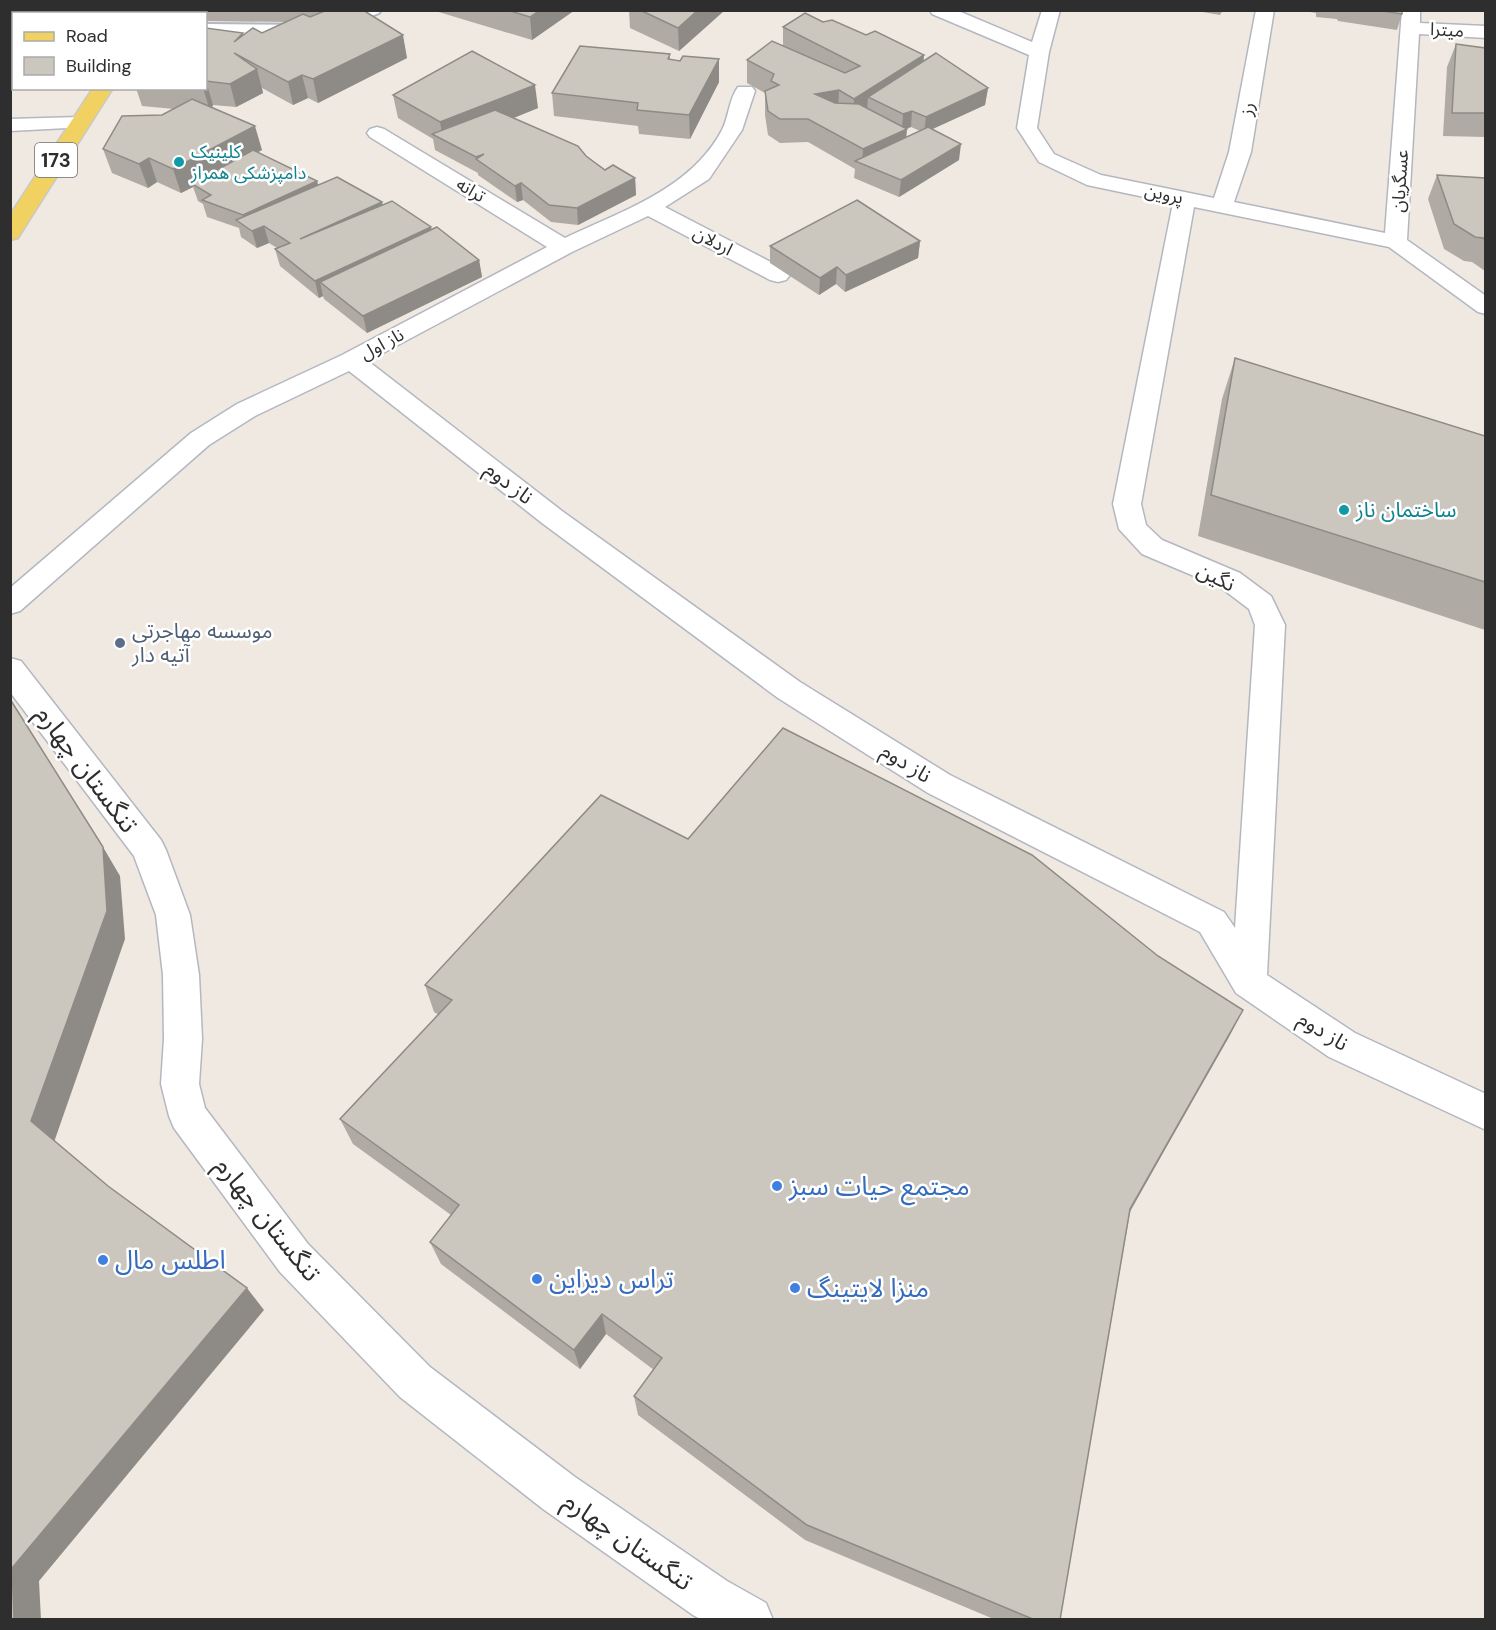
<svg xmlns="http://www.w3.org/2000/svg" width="1496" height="1630" font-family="'DM Sans','Noto Sans Arabic',sans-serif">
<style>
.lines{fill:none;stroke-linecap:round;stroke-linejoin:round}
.service-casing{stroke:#b4b7c1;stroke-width:4}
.minor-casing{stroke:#b4b7c1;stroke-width:3}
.primary-casing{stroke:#c9c9c9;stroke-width:3}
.service{fill:#fff;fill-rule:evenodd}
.minor{fill:#fff;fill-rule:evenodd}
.primary{fill:#f2d163;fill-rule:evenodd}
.wall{fill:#afaba4;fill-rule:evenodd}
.shaded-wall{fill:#8e8b86}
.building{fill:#cbc7bf;stroke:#8e8b86;stroke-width:1.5}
.culture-dot{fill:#0f9aa8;stroke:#fff;stroke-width:2}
.service-dot{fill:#5c6f8a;stroke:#fff;stroke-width:2}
.shop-dot{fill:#3f7fe0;stroke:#fff;stroke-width:2}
.labels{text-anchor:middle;stroke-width:5;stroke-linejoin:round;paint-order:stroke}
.far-street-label{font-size:18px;fill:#2e2e2e;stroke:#fff}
.far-culture-label{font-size:18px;fill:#0d838f;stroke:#fff;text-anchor:start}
.shield{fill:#fff;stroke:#6d6d6d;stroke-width:1.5}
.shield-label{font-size:20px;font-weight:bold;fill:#2e2e2e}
.street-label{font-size:21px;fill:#2e2e2e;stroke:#fff}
.culture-label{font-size:21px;fill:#0d838f;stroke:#fff;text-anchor:start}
.service-label{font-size:21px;fill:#4e5e75;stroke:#fff;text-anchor:start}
.near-street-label{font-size:26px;fill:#2e2e2e;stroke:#fff}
.near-shop-label{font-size:26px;fill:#366cbe;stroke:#fff;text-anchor:start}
</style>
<rect width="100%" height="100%" fill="#efe9e1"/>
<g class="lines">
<g class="service-casing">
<polygon id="service" points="358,10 381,10 379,13 324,35 206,34 206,24 322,25"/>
</g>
<g class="minor-casing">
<g id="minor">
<path d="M930,10H956L1032,42L1042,10H1060L1049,52L1037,128L1054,154L1101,175L1214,198L1229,152L1256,10H1274L1251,152L1234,202L1385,233L1402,10H1420V23L1486,26V38L1419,34L1407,240L1486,296V314L1478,312L1389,247L1194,207L1141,504L1146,525L1162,540L1240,573L1271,596L1285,625L1267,975L1355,1033L1486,1094V1130L1329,1057L1236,993L1200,932L928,793L778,698L542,523L349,371L255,416L209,445L20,611L10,614V588L191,433L237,404L342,355L547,247L370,137L367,133L370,129L377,127L384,129L565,238C622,211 691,189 722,130C729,116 729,99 738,87H752L755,91L742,130L709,179L665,207L786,270L790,275L786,280L778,282L770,280L648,216L572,252L368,361L562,511L800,682L950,775L1224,912L1235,928L1255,625L1249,609L1220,587L1142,554L1119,529L1113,504L1173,203L1087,185L1039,162L1017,128L1029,55L932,14Z"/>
<polygon points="79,117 86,119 89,123 86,127 10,131 10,119"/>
<polygon points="10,658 21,661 161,840 166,850 190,915 199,975 202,1039 199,1084 205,1108 308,1244 430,1367 575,1477 727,1581 766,1603 773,1620 702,1620 693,1615 543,1509 400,1397 280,1272 174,1128 169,1116 161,1084 164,1039 163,975 156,915 134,856 10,692"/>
</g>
</g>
<g class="primary-casing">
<g id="primary">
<polygon points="145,10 164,10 163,14 144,14"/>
<polygon points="93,88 113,88 21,233 18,238 10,240 10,215"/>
</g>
</g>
<use href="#service" class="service"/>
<use href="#minor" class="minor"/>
<use href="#primary" class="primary"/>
</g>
<g class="wall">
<polygon points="181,10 363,10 407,58 318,103 308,98 293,105 262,88 263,93 236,107 213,105 212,108 262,150 258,152 317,181 318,185 383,205 431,229 479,260 482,277 367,333 324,299 323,296 319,298 280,266 275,249 277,248 269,243 257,248 241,237 239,228 207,217 203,204 198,201 193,187 181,193 157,182 148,188 112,173 103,149 174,109 142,106 136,88 206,88 206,28 243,35 262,33 285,22 206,21 206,14 182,14"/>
<polygon points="432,10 575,10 532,40"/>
<polygon points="629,10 725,10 679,51 630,28"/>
<polygon points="1191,10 1223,10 1220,15"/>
<polygon points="1299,10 1402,10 1402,14 1397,30 1338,21 1337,19 1316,17 1316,13"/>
<path d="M823,22L924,55L923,62L988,88L985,105L932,129L959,160L899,197L854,178L855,169L808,142L780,143L768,135L765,115V93L747,83V60L783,46V27ZM911,127L920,131L906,138V129Z"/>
<polygon points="1456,44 1485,48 1485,137 1443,136 1447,67"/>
<polygon points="670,54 670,59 719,82 690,139 639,134 638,126 554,116 552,93"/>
<polygon points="393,95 538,108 514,118 586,156 605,170 635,178 636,195 578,225 551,222 523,200 517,202 478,175 478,173 435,150 433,139 398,118"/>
<polygon points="1437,175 1485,178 1485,271 1472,262 1464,261 1444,249 1428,199"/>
<polygon points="920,241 918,258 845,292 836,284 819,295 770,263 770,246"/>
<polygon points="1235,358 1485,436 1485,630 1198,536 1222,399"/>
<polygon points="688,839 1158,956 1243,1010 1130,1212 1060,1620 996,1620 805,1540 638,1415 634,1396 654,1370 606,1334 580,1369 441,1264 430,1242 451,1215 353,1144 340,1119 439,1015 434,1012 425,985"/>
</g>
<g class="shaded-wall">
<polygon points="540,10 575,10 532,40 530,17"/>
<polygon points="698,10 725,10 679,51 678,28"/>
<polygon points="403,35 407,58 318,103 313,79"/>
<polygon points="924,55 922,78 868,97 867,113 853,122 854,99"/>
<polygon points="719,59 719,82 690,139 689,115"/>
<polygon points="257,69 263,93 236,107 230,84"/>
<polygon points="302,75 308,98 293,105 288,82"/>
<polygon points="206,81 213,105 210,111 203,88 206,88"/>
<polygon points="535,85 538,108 450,143 443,140 440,122"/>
<polygon points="988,88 985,105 924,133 926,117"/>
<polygon points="839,90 838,114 815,94"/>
<polygon points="912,111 911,127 902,130 903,114"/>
<polygon points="255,126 262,150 195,186 192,184 193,187 181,193 173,169"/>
<polygon points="907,129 905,153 862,164 863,149"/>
<polygon points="961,144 959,160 899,197 901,180"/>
<polygon points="149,158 157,182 148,188 139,164"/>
<polygon points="635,178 636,195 578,225 577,208"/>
<polygon points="317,181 321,197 247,228 243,215"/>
<polygon points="521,183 523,200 517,202 515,186"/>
<polygon points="382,202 386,219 300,239"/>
<polygon points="264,226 269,243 257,248 252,231"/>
<polygon points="431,227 434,244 320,282 323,296 319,298 315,281"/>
<polygon points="920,241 918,258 845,292 846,275"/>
<polygon points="479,260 482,277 367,333 363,316"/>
<polygon points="837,267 836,284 819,295 820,278"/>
<polygon points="103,847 120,876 125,939 53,1145 31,1121"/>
<polygon points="1243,1010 1229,1037 1118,1232 1130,1209"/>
<polygon points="247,1288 264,1310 39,1581 41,1620 14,1620 12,1568"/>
<polygon points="602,1314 606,1334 580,1369 574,1350"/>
</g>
<g class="building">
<polygon points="327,10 363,10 403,35 313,79 302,75 288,82 234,53 257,69 230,84 206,81 206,83 206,28 243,33 234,42 253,28 262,33 303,14 310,17"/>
<polygon points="507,10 540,10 530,17"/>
<polygon points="640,10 698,10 678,28"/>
<polygon points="1376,10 1402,10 1402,14"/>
<polygon points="805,13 823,22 832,20 866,35 875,31 924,55 854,99 839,90 815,94 835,103 859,104 907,129 863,149 808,119 780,119 768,111 765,91 779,85 771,81 774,74 747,60 772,41 845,73 860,66 783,27"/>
<polygon points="1456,44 1485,48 1485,113 1452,113"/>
<polygon points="580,46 670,54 668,59 680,61 683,56 719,59 689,115 637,110 638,103 552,93"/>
<polygon points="472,51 535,85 440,122 393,95"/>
<polygon points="936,53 988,88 926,117 912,111 903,114 868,97"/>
<polygon points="192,99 255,126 173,169 149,158 139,164 103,149 122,116 162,115"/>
<polygon points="495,110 578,146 586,156 605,170 613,165 635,178 577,208 549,205 521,183 515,186 476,159 484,154 476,157 432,134"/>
<polygon points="928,127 961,144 901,180 855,161"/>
<polygon points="253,150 317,181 243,215 202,200 211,195 192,184"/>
<polygon points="1437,175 1485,178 1485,240 1483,238 1475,237 1454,224"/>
<polygon points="337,177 382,202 300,239 392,201 431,227 315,281 275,249 290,243 264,226 252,231 236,220"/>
<polygon points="857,200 920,241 846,275 837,267 820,278 770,246"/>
<polygon points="437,227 479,260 363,316 320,282"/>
<polygon points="1235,358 1485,436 1485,582 1211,495"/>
<polygon points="10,699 103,847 107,911 31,1121 108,1186 247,1288 12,1568 14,1620 10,1620"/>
<polygon points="783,728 1032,855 1158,956 1243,1010 1130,1209 1060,1620 1035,1620 807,1525 634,1396 662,1358 602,1314 574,1350 430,1242 459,1205 340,1119 452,1000 425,985 601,795 688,839"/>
</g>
<g class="culture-dot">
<circle cx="179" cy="162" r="6"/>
<circle cx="1344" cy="510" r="6"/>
</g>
<circle class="service-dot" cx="120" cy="643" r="6"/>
<g class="shop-dot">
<circle cx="777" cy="1186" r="6"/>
<circle cx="103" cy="1260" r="6"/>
<circle cx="537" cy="1279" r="6"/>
<circle cx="795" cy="1288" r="6"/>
</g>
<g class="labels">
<g class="far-street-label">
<text transform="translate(1447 30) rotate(3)" y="6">میترا</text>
<text transform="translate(1247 109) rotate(-80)" y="6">رز</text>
<text transform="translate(1400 181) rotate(-86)" y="6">عسگریان</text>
<text transform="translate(471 190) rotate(31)" y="6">ترانه</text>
<text transform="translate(1164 194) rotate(12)" y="6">پروین</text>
<text transform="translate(713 241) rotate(28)" y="6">اردلان</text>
<text transform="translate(382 344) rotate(-28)" y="6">ناز اول</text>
</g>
<g class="far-culture-label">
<text x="191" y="158">کلینیک<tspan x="191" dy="21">دامپزشکی همراز</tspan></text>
</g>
<rect class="shield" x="35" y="143" width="42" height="34" rx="4.5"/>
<g class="shield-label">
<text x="56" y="167">173</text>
</g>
<g class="street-label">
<text transform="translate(509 483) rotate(38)" y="7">ناز دوم</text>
<text transform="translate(1216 577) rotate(26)" y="7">نگین</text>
<text transform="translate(906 763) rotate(32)" y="7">ناز دوم</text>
<text transform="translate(1323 1031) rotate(32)" y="7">ناز دوم</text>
</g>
<g class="culture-label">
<text x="1356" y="517">ساختمان ناز</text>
</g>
<g class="service-label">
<text x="132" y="638">موسسه مهاجرتی<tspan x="132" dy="24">آتیه دار</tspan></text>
</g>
<g class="near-street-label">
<text transform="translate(87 769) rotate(53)" y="9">تنگستان چهارم</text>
<text transform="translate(268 1219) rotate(51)" y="9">تنگستان چهارم</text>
<text transform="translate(628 1541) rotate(35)" y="9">تنگستان چهارم</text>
</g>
<g class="near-shop-label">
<text x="789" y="1195">مجتمع حیات سبز</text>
<text x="115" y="1269">اطلس مال</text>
<text x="549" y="1288">تراس دیزاین</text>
<text x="807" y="1297">منزا لایتینگ</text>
</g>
</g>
<rect width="1496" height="1630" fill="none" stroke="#2e2e2e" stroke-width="24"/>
<rect x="12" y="12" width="195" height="78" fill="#ffffff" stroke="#ababab" stroke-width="1.5"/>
<rect x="24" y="32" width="30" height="9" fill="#f2d163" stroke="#ababab" stroke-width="1.5"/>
<text x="66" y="42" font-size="18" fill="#2e2e2e">Road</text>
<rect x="24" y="57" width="30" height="18" fill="#cbc7bf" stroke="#ababab" stroke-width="1.5"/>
<text x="66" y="72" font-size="18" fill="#2e2e2e">Building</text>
</svg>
